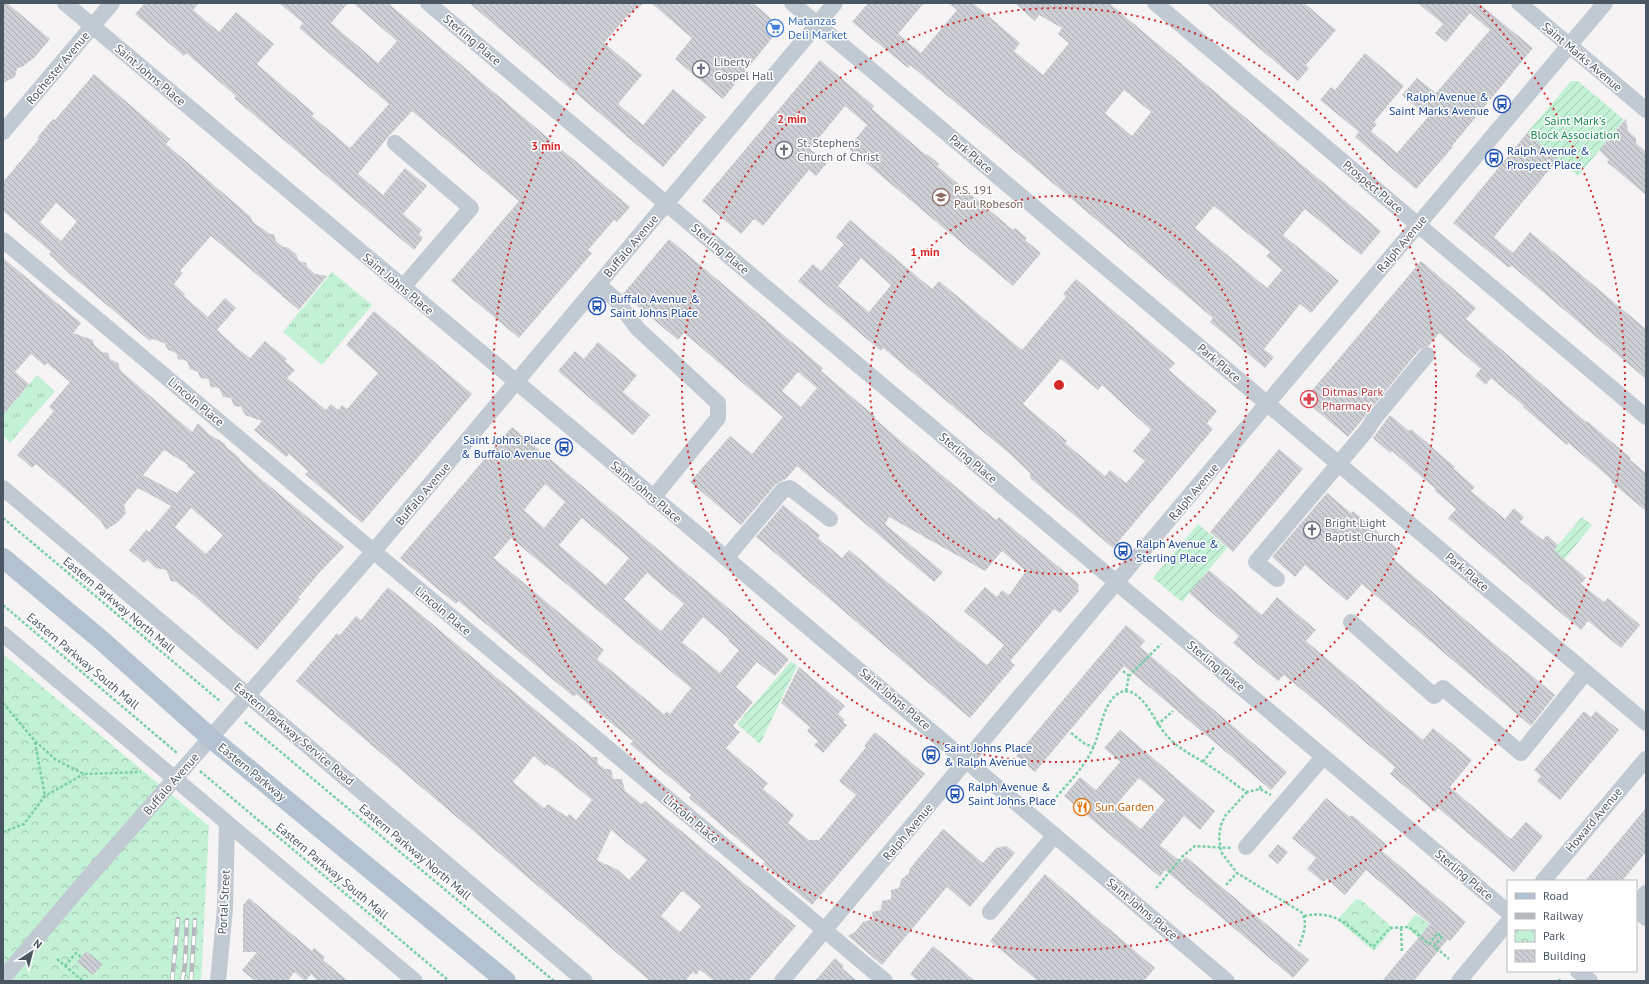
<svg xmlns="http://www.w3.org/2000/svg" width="1649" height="984" font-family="'PT Sans',sans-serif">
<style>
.grass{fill:url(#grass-tufts)}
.park{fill:url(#park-crowns)}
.garden{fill:url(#garden-furrows)}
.building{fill:url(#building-back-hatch);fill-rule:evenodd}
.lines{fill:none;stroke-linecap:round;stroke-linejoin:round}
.path{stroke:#7ad0a6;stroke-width:2.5;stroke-dasharray:3 2;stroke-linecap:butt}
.minor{stroke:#c1cad2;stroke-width:16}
.major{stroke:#b3c2d1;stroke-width:20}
.rail-casing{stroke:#b5b8bd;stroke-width:4.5}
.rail{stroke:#fff;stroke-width:3;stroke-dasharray:9;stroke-linecap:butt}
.ring{fill:none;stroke:#d62828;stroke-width:2;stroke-dasharray:2 4}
.labels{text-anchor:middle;stroke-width:3;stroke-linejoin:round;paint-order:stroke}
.shop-label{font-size:12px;fill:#366cbe;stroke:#fff;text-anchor:start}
.street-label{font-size:12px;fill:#4a5661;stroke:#fff}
.worship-label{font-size:12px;fill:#5b616d;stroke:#fff;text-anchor:start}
.transit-label{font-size:12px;fill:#164399;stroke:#fff;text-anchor:start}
.park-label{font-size:12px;fill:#17864f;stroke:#fff}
.education-label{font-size:12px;fill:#785e54;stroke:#fff;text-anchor:start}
.health-label{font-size:12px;fill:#be3a42;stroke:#fff;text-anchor:start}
.food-label{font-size:12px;fill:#c56008;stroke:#fff;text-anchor:start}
.centre{fill:#d62828;stroke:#fff;stroke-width:2}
.ring-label{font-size:12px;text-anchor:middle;font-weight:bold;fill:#d62828;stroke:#fff;stroke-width:3;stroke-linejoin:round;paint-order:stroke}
</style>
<defs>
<pattern id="grass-tufts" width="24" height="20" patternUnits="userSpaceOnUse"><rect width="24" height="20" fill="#c3f1d5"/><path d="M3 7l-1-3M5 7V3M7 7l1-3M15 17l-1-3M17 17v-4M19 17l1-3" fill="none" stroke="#a0c6b0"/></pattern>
<pattern id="park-crowns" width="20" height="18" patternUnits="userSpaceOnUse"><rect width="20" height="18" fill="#c3f1d5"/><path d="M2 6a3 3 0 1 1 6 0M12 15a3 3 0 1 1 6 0" fill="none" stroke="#a0c6b0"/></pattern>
<pattern id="garden-furrows" width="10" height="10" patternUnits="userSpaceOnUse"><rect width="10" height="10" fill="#c3f1d5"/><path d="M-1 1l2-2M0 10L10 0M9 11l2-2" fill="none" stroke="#a0c6b0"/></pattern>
<pattern id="building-back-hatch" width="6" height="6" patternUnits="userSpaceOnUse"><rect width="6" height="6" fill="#cdcfd5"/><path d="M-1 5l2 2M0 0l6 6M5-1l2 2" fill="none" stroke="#a8abb0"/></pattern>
</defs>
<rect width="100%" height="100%" fill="#f5f3f3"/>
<g class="grass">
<polygon points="332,272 372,305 322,365 283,332"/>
<polygon points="37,375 55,391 10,443 3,436 3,415"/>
</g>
<g class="park">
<polygon points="3,654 209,826 201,981 3,981"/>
<polygon points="1356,899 1361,900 1393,928 1374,951 1337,920"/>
<polygon points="1416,914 1440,933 1429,946 1408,929 1407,925"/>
</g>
<g class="garden">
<polygon points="1571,81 1578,81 1624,120 1578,176 1527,133"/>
<polygon points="1582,517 1592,525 1537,593 1525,583"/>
<polygon points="1198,524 1227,548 1182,602 1153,578"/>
<polygon points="791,661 797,666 760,744 737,724"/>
</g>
<g class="building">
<polygon points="3,3 7,3 50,39 35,57 22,67 17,68 15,77 3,83"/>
<polygon points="145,3 199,3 193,10 219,32 236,12 274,44 257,64 314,113 312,116 350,148 389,104 299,28 303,23 279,3 348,3 331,23 378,63 397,41 353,3 388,3 630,207 617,222 614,220 588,250 592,253 519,338 451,281 519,201 412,111 388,137 358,174 383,195 405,168 427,186 403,214 422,230 419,234 423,238 414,250 234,98 236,96 186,53 184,56 135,14"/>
<polygon points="469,3 644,3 626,17 604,43 642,75 618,104 643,125 673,89 706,117 663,167"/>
<polygon points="651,3 753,3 781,27 723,99 675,59 692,38"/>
<path d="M868,3H924L898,34L921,53L957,10L948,3H973L1020,43L1014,51L1043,75L1069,43L1058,34L1062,28L1039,15L1035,21L1015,3H1109L1381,231L1361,255L1305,209L1283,235L1339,281L1311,313L1300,304L1264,349L1274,357L1265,368L1210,322L1213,318L1023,158L910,65L908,68L852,22ZM1124,90L1151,112L1132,136L1105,113ZM1214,206L1270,252L1266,256L1282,270L1267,288L1195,228Z"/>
<polygon points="1206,3 1304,3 1336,30 1306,65 1309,68 1298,81"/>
<polygon points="1418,3 1478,3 1533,48 1452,146 1453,147 1416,189 1355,137 1359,132 1320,100 1331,87 1335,90 1365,53 1404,86 1374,122 1377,124 1371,131 1397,153 1428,117 1402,95 1417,78 1436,93 1490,30 1470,13 1446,42 1435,33 1443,24"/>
<polygon points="820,60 874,106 872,109 926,155 927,154 939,164 937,166 1013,230 1015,228 1027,238 1025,240 1041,253 1013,286 848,148 867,125 845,106 810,149 827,163 816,176 809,170 763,226 754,219 741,234 702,201"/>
<path d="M94,74L170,139L166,144L251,217L253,222L270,234H274L276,241L283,247H287L296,254L299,261L306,263L307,267L315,274L327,276L299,310L211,236L180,271L183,273L174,284L185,294L184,296L208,317L225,298L236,308L217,330L237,348L250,358L265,341L287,359L285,361L295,370L287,378L326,410L331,404L338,410L342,405L347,409L378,373L346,345L374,311L472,394L362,523L305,474L308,471L289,454L286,457L254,430L262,421L245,415L241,407L234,406L231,398L223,397L219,388L211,387L208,379L200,378L198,372L190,369L187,361L178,359L176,353L168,350L164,343L152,339L150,341L72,276L49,254L51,252L3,211V182L39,139L37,138L53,119L55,120ZM56,203L77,221L61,241L40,222Z"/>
<polygon points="1626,119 1628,131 1636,138 1636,143 1646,152 1646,195 1607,162 1609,160 1599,150"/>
<polygon points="1527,133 1558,159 1494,237 1513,253 1530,232 1646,329 1646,379 1512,266 1508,267 1453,223"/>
<path d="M850,220L932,289L939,281L1022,350L1066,297L1063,294L1076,279L1175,363L1169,370L1217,411L1207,423L1213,429L1113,548L1030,478V473L1011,455L894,357L883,348L881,351L798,281L813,264L821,271L844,244L836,237ZM861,258L891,285L869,312L838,286ZM1061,359L1098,390L1102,385L1151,430L1133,451L1145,461L1126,483L1110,470L1105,476L1065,443L1067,441L1023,404Z"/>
<path d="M669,239L823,368L821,371L876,417L874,418L908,447L996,520L999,517L1078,583L1079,591L1060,613L1054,609L1010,661L1015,665L970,718L756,537L783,505L820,535L818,538L842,558L849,550L987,665L1004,645L964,611L985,587L997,597L1002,590L1009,595L1026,571L1002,551L985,571L889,517L885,524L943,572L934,582L797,466L786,479L776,484L741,525L690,482L730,436L752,454L783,417L684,333L678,340L623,294ZM798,372L817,388L801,407L782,391Z"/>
<path d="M3,258L81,323L73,333L93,340L94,345L102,352L108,353L110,359L118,363L121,371L192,432L198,423L210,435L224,443L226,447L239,457L241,461L261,479L344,547L319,573L298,598L300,599L257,650L192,594L176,582L171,581L166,570L156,568L147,560L144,563L129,550L146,530L149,532L171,506L138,488L124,505L126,513L118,522L106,530L101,521L85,506L36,464L32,468L17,455L54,411L49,407L70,382L47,363L45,366L31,354L15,372L29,384L3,415ZM164,450L188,465L187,467L195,472L177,493L143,475ZM191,508L223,535L206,554L175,527Z"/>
<polygon points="1421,261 1476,308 1466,319 1586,422 1587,421 1631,458 1630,460 1646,473 1646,511 1611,482 1612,480 1590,461 1568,443 1567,445 1523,407 1524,406 1491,378 1486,385 1475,376 1481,369 1439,333 1429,346 1420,349 1348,437 1304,400"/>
<polygon points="598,342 637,375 623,392 650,415 633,435 558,371 575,351 584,359"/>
<polygon points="1390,415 1409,431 1411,429 1455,467 1453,468 1475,487 1471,491 1505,519 1514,508 1524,517 1520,522 1543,540 1547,535 1558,545 1554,550 1586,578 1581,584 1604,602 1608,598 1640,625 1621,648 1588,621 1581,630 1448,518 1456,509 1434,490 1436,489 1425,480 1392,451 1390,453 1373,438"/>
<path d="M512,427L789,659L775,676L757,662L736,687L753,702L733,726L740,732L726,748L768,783L763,789L794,815L788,823L809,840H819L856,795L839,781L866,747L864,746L875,732L925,774L812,905L763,864L765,862L689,798L691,795L630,744L633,741L605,718L576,694L574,697L458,601L456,604L400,558ZM545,484L565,502L544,528L524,510ZM582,518L629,558L606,585L559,545ZM511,538L691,688L670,714L667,711L664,714L597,659L604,650L494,558ZM647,573L684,604L661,631L624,599ZM703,617L730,640L728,641L739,650L720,673L682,642Z"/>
<polygon points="1279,449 1303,469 1233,552 1210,532"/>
<polygon points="1327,493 1351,513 1353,511 1399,550 1392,558 1555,695 1531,726 1362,584 1347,601 1305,565 1295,577 1272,557"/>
<polygon points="1209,570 1262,615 1277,597 1316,630 1306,641 1386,709 1423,740 1433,728 1472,760 1450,787 1511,839 1526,822 1543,836 1514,872 1438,808 1435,812 1390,774 1395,767 1284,675 1278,681 1233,643 1239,636 1189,593"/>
<path d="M388,587L592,757H597L598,764L605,769H611L613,779H622L625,791L642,804L645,801L796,926L748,981H714L700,970L696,975L693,972L685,981H650L296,681L337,633L340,635L356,616L361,620ZM534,756L545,766L547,764L558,772L592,800L576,820L569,814L567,817L548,804L544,808L513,782ZM611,830L647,860L629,880L618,870L597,860ZM682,891L701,906L680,932L661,916Z"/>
<polygon points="1126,625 1145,641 1140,647 1287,772 1271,790 1124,666 1035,772 1016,756"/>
<polygon points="799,667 845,706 838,714 845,720 843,722 847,725 823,753 814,745 818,741 807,731 810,727 781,703"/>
<polygon points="1584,711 1591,717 1596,711 1619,730 1560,800 1537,781 1541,776 1534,770"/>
<path d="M1120,730L1215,811L1200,830L1184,816L1160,845L1181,862L1186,857L1309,960L1293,978L1165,870L1160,877L1064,796L1080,777L1096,790L1120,762L1104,748ZM1139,778L1165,800L1141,829L1114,807Z"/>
<polygon points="1326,798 1350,817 1352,815 1387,845 1382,851 1466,922 1450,941 1448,939 1414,981 1382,981 1430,924 1366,870 1345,895 1327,879 1323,882 1307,869 1316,858 1292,838"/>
<polygon points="1646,808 1646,852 1622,881 1585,881"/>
<polygon points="943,829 983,863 996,848 1007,846 1015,853 970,907 947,887 882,965 848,936 855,932 863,922 873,919 872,912 881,910 882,901 891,899 891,890 899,888 901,880 909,873 909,870 916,861"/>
<polygon points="1278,844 1288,852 1278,864 1268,856"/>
<polygon points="1045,874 1155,968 1144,981 1038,981 990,941"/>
<polygon points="249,898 312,951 314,948 325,957 323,960 348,981 318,981 311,974 305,981 294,972 288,981 255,981 242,970 257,952 243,952 243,905"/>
<polygon points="933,946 955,964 975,981 918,981 910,974"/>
<polygon points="86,951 103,964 93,975 77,962"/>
<polygon points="835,958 844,966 842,968 857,981 815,981"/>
</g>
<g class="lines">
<g class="path">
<polyline points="3,518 221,702"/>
<polyline points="3,605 177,753"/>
<polyline points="1123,671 1129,676"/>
<polyline points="1126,691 1129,676 1161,644"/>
<polyline points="3,703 35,741 56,760 84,774 141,772"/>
<polyline points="245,722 554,981"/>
<polyline points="1157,725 1173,711"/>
<polyline points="1071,733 1085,744 1094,747"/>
<polyline points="35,742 45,796"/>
<polyline points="1203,762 1215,746"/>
<polyline points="200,771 449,981"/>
<polyline points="1260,789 1261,784"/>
<path d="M1247,792L1225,816L1221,825L1219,837L1221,852L1237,873L1301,912C1309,922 1303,935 1299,946"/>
<path d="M1053,801C1067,784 1084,768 1093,748C1100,733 1101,716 1110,702C1115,694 1124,688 1133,693C1149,702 1156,725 1169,738C1182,752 1199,758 1214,769C1226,776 1235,785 1247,792L1260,789L1271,795"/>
<polyline points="3,832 24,824 45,796 84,774"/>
<polyline points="1226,885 1237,873"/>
<polyline points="1156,888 1183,856 1195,846 1231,848"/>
<path d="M1304,916C1337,909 1351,928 1373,947L1390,928L1409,927L1429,944L1438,933L1442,937L1434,946L1449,959"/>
<polyline points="1401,928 1402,953"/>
<polyline points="57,959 83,981"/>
<polyline points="65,966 76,953 81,957"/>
<polyline points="1559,981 1560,979"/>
</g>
<g class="minor">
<path d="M65,3C453,329 841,653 1227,981"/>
<polyline points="428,3 1508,912"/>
<polyline points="792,3 1646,723"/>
<polyline points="1155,3 1646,417"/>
<polyline points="1519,3 1646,110"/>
<polyline points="3,132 112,3"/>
<polyline points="395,143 471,208 403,287"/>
<polyline points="3,240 885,981"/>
<polyline points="599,285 616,300 638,329 718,403 718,418 653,498"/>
<polyline points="3,488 585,981"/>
<polyline points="726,558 783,490 790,488 830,519"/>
<polyline points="1277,579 1256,562 1367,430 1374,419 1427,355"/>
<polyline points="1351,622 1434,696 1443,688 1521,753 1586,672"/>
<polyline points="3,634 415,981"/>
<polyline points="1246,847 1323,757"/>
<polyline points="1543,881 1646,759"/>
<polyline points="1636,905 1646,893"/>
<polyline points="1636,910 1646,918"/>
<polyline points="990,912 1055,835"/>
<polyline points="1578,971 1590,981"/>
<polyline points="3,978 80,887 373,552 835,3"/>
<polyline points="218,981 225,908 227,823"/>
<polyline points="782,981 1000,720 1605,3"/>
<polyline points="1459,981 1508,922"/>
</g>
<polyline class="major" points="3,558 100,639 212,739 506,981"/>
<g class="rail-casing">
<g id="rail">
<polyline points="172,981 178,919"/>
<polyline points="182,981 185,965 187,920"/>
<polyline points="191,981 195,920"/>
</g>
</g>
<use href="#rail" class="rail"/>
</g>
<g class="ring">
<circle cx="1059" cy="385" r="189"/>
<circle cx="1059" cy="385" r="377"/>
<path d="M1480 6A566 566 0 1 1 638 6"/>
</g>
<defs>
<g id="supermarket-ring" transform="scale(0.9)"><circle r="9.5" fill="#fff" stroke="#3f7fe0" stroke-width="1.5"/><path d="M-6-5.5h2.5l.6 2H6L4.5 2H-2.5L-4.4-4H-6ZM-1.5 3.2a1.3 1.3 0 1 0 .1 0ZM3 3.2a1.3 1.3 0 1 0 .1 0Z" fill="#3f7fe0"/></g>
<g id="church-ring" transform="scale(0.9)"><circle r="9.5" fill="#fff" stroke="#6b7280" stroke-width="1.5"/><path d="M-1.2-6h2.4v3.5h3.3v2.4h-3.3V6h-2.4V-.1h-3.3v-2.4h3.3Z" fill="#6b7280"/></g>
<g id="bus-ring" transform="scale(0.9)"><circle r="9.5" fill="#fff" stroke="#1a4fb4" stroke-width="1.5"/><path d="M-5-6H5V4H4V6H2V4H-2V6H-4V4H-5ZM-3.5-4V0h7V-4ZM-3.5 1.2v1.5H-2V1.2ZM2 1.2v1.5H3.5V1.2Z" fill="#1a4fb4"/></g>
<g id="school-ring" transform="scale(0.9)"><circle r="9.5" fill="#fff" stroke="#8d6e63" stroke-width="1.5"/><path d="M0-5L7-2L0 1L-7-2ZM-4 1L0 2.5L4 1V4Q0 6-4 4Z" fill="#8d6e63"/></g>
<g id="pharmacy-ring" transform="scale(0.9)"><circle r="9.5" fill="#fff" stroke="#e0444e" stroke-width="1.5"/><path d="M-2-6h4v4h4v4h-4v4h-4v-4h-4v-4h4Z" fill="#e0444e"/></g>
<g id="restaurant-ring" transform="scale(0.9)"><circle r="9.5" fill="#fff" stroke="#e8710a" stroke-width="1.5"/><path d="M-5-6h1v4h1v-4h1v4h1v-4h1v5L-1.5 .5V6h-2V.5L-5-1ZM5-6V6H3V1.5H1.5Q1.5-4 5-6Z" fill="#e8710a"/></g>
</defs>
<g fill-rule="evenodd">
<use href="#supermarket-ring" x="775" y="28"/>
<use href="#church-ring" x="701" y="69"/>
<use href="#bus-ring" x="1502" y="104"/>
<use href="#church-ring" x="784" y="150"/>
<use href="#bus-ring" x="1494" y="158"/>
<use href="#school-ring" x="941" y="197"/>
<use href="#bus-ring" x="597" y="306"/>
<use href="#pharmacy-ring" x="1309" y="399"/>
<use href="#bus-ring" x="564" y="447"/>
<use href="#church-ring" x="1312" y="530"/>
<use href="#bus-ring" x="1123" y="551"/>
<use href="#bus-ring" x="931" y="755"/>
<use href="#bus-ring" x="955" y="794"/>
<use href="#restaurant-ring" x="1082" y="807"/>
</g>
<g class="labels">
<g class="shop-label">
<text x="788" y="25">Matanzas<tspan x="788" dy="14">Deli Market</tspan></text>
</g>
<g class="street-label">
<text transform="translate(472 40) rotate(40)" y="4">Sterling Place</text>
<text transform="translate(1582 57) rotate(40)" y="4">Saint Marks Avenue</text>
<text transform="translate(58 68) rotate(-50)" y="4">Rochester Avenue</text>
<text transform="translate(150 75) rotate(40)" y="4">Saint Johns Place</text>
<text transform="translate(971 154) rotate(40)" y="4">Park Place</text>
<text transform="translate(1373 187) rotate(40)" y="4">Prospect Place</text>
<text transform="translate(1402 244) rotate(-50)" y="4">Ralph Avenue</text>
<text transform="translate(631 246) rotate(-50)" y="4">Buffalo Avenue</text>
<text transform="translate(720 249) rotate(40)" y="4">Sterling Place</text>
<text transform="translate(398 284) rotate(40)" y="4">Saint Johns Place</text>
<text transform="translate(1219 363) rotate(40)" y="4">Park Place</text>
<text transform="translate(196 402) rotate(40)" y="4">Lincoln Place</text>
<text transform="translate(968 458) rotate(40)" y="4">Sterling Place</text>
<text transform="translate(646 492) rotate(40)" y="4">Saint Johns Place</text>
<text transform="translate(1194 492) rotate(-50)" y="4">Ralph Avenue</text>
<text transform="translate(423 494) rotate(-50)" y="4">Buffalo Avenue</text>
<text transform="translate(1467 572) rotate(40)" y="4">Park Place</text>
<text transform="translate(119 605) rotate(40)" y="4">Eastern Parkway North Mall</text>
<text transform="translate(443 611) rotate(40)" y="4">Lincoln Place</text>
<text transform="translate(83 661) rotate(40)" y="4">Eastern Parkway South Mall</text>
<text transform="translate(1216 666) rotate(40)" y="4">Sterling Place</text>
<text transform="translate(895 699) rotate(40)" y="4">Saint Johns Place</text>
<text transform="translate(294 734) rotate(40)" y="4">Eastern Parkway Service Road</text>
<text transform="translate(252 772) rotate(39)" y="4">Eastern Parkway</text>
<text transform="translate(171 784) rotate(-49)" y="4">Buffalo Avenue</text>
<text transform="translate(691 819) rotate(40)" y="4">Lincoln Place</text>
<text transform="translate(1594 820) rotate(-50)" y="4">Howard Avenue</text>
<text transform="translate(908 832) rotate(-50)" y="4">Ralph Avenue</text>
<text transform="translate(415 852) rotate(40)" y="4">Eastern Parkway North Mall</text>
<text transform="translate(332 871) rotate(40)" y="4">Eastern Parkway South Mall</text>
<text transform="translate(1464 875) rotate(40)" y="4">Sterling Place</text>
<text transform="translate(224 902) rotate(-87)" y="4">Portal Street</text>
<text transform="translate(1142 909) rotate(40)" y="4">Saint Johns Place</text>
</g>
<g class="worship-label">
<text x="714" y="66">Liberty<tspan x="714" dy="14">Gospel Hall</tspan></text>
<text x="797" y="147">St. Stephens<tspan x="797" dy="14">Church of Christ</tspan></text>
<text x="1325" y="527">Bright Light<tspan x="1325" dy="14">Baptist Church</tspan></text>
</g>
<g class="transit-label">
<text x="1489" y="101" text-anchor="end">Ralph Avenue &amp;<tspan x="1489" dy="14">Saint Marks Avenue</tspan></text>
<text x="1507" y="155">Ralph Avenue &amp;<tspan x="1507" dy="14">Prospect Place</tspan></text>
<text x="610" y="303">Buffalo Avenue &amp;<tspan x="610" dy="14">Saint Johns Place</tspan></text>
<text x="551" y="444" text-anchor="end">Saint Johns Place<tspan x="551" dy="14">&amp; Buffalo Avenue</tspan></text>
<text x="1136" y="548">Ralph Avenue &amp;<tspan x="1136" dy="14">Sterling Place</tspan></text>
<text x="944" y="752">Saint Johns Place<tspan x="944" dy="14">&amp; Ralph Avenue</tspan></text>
<text x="968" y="791">Ralph Avenue &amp;<tspan x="968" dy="14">Saint Johns Place</tspan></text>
</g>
<g class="park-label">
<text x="1575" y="125">Saint Mark's<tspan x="1575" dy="14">Block Association</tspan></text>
</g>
<g class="education-label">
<text x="954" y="194">P.S. 191<tspan x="954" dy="14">Paul Robeson</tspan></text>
</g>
<g class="health-label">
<text x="1322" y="396">Ditmas Park<tspan x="1322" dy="14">Pharmacy</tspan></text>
</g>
<g class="food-label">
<text x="1095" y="811">Sun Garden</text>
</g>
</g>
<circle cx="1059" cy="385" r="6" class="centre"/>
<g class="ring-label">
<text x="792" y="123">2 min</text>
<text x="546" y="150">3 min</text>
<text x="925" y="256">1 min</text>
</g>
<rect width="1649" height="984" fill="none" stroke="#4a5661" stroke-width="8"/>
<rect x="1507" y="880" width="130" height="92" fill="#ffffff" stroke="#b7bbc0"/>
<rect x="1515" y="893" width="20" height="6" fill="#b3c2d1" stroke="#b7bbc0"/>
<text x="1543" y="900" font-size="12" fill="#4a5661">Road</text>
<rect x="1515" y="913" width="20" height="6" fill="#b5b8bd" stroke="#b7bbc0"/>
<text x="1543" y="920" font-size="12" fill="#4a5661">Railway</text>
<rect x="1515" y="930" width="20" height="12" fill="url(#park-crowns)" stroke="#b7bbc0"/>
<text x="1543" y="940" font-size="12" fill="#4a5661">Park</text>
<rect x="1515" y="950" width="20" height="12" fill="url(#building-back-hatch)" stroke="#b7bbc0"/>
<text x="1543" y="960" font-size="12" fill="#4a5661">Building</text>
<g transform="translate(32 952) rotate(36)" stroke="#ffffff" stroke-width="3" paint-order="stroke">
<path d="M0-3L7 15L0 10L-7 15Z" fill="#4a5661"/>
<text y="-6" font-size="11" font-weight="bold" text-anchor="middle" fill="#4a5661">N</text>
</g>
</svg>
